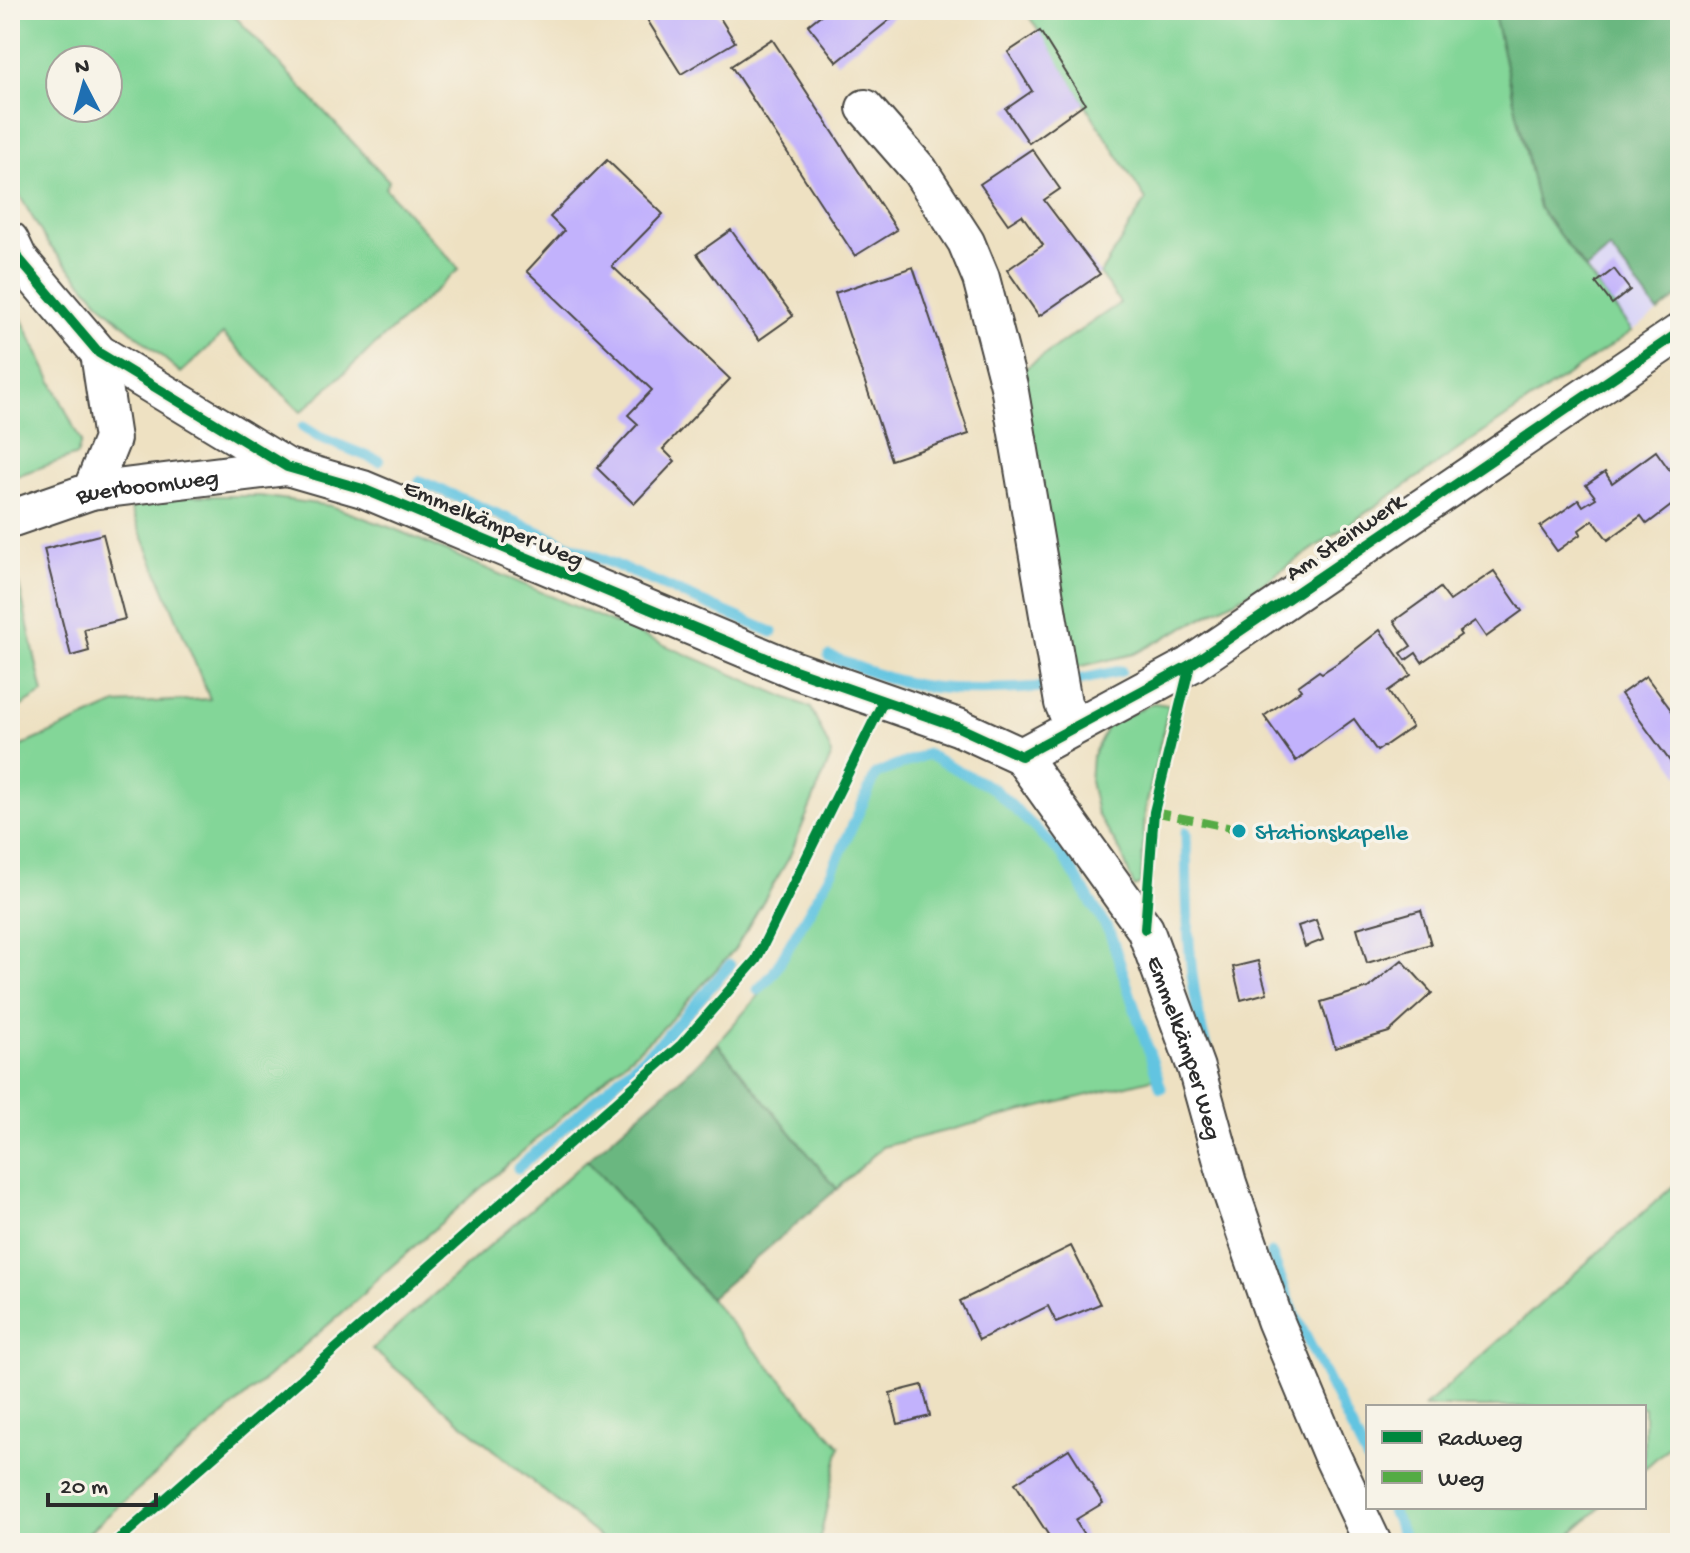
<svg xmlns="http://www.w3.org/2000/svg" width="1690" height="1553" font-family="'Gochi Hand',sans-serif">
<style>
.built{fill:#dad6f7}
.green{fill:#83d698;stroke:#578062;stroke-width:2;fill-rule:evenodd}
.forest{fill:#6ab780;stroke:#4a7156;stroke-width:2}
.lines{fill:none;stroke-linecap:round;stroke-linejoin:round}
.stream{stroke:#62c4e1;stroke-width:11}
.building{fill:#c2b2fc}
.minor-casing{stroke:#484642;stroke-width:40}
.minor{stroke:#fff;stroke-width:36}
.quiet{stroke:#54ab44;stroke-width:8;stroke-dasharray:16 8;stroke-linecap:butt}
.cycleway-casing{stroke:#f7f3e8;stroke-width:15}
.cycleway{stroke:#00873e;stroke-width:10}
.culture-dot{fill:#0f9aa8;stroke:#f7f3e8;stroke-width:3}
.labels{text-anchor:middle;stroke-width:7;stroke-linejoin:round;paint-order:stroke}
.street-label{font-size:24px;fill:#2b2b2b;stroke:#f7f3e8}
.culture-label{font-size:24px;fill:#0d838f;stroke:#f7f3e8;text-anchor:start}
</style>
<rect width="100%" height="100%" fill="#f7f3e8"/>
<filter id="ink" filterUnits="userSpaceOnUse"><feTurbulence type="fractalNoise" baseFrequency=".0125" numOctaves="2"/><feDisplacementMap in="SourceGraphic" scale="16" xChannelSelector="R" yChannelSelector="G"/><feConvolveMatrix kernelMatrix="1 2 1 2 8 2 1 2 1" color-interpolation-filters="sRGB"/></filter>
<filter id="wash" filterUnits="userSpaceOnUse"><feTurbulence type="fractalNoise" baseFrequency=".006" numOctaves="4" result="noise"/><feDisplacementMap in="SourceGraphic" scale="32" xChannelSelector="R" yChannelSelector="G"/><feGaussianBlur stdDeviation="1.8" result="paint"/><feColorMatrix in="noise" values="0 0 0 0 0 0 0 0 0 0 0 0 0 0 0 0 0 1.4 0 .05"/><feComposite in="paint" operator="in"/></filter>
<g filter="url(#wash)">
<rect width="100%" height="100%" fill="#eee1c2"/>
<polygon class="built" points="1610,249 1658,312 1632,331 1586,269"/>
<g class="green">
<path d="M10,10H229L389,181L385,188L459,269L301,412L223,334L181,373L106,309L48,244L10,179ZM108,60V108H60V60Z"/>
<polygon points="1025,10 1493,10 1539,208 1632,331 1247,594 1134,654 1069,669 1014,376 1120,303 1100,274 1146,200"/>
<polygon points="10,295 81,442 77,455 10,478"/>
<polygon points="190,496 260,496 331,506 397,530 811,708 832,754 789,858 735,949 662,1029 376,1280 359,1298 76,1543 10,1543 10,751 116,704 210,699 130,507"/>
<polygon points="10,545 43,693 10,713"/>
<polygon points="1153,703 1169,705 1145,811 1141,884 1134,887 1121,852 1097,814 1090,781 1092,757 1108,725"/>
<polygon points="926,757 991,790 1060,855 1108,933 1155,1078 882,1147 837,1189 717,1043 776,976 834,874 878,777"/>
<polygon points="587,1160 840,1446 819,1543 607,1543 372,1349"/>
<polygon points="1680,1180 1680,1437 1644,1469 1644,1407 1424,1407"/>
<polygon points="1393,1507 1601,1507 1560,1543 1410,1543"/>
</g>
<g class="forest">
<polygon points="1493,10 1680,10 1680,295 1658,312 1610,249 1586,269 1539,208"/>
<polygon points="717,1043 837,1189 710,1298 587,1160 696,1065"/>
</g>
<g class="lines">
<g class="stream">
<polyline points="303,427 319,437 379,461"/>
<polyline points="420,481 772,632"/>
<path d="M829,656C858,667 887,680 918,685C957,692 1001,690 1041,687"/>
<polyline points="1078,680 1121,671"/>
<path d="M1186,832C1187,906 1186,978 1207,1049"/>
<polyline points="758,990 773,974 831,873 876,774 927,754 994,789 1062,854 1110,933 1161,1088"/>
<polyline points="518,1168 666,1037 730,965"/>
<polyline points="1271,1253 1294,1313 1368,1461"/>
<polyline points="1390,1507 1407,1543"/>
</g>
</g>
<g id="blocks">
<g class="building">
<polygon points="666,10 715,10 735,42 681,74 648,21"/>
<polygon points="827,10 902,10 837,62 808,25"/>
<polygon points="1040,31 1085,103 1029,143 1006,109 1032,91 1008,52"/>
<polygon points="772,39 897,230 855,256 731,66"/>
<polygon points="1032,149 1060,189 1044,200 1100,274 1039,316 1007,270 1043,245 1022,215 1008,224 980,184"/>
<polygon points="607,160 663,214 612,266 730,379 663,449 675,461 634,504 597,468 638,424 628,415 652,390 527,271 564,231 550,217"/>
<polygon points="731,230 793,316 759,340 697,254"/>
<polygon points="913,267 969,434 891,460 835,293"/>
<polygon points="1614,269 1630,290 1612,304 1596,283"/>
<polygon points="1656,451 1680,485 1680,499 1647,524 1641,516 1608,540 1593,520 1579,530 1581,534 1557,551 1540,527 1579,500 1583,506 1596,498 1586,485 1605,472 1612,483"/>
<polygon points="103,534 125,619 84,629 89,651 71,656 44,549"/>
<polygon points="1494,571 1522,611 1486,637 1475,621 1459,632 1461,635 1422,662 1416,653 1406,660 1401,653 1411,646 1394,621 1440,588 1450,601"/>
<polygon points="1380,630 1411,675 1388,691 1412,727 1377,751 1354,719 1296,761 1264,716 1301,690 1298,686 1319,671 1322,673 1342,660"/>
<polygon points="1646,676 1680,722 1680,775 1621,694"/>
<polygon points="1421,910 1431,944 1367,963 1357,928"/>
<polygon points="1316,920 1323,940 1305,947 1298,926"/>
<polygon points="1402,960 1432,993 1389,1032 1335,1048 1321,1002 1368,988"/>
<polygon points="1258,961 1267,993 1241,1000 1233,967"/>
<polygon points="1071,1246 1100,1304 1056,1322 1048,1306 979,1340 960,1301"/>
<polygon points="922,1385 930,1416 898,1424 890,1393"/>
<polygon points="1069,1449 1103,1503 1075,1520 1089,1543 1038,1543 1049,1536 1015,1483"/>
</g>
</g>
</g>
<g filter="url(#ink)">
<use href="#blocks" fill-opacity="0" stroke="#484642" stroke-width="2"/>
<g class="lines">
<g class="minor-casing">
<g id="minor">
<polyline points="865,108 920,171 966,242 981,278 1009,386 1063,703 1073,726"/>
<path id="s1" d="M10,240L19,259L99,353L287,467L363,489L795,670L958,727L1021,756L1145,929L1196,1068L1228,1183L1275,1320L1331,1454L1373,1543"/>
<polyline points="91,491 112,439 99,353"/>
<path id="s2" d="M10,519L91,491L287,467"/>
<polyline points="1021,756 1190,665 1680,332"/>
</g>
</g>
<use href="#minor" class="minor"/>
<polyline class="quiet" points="1154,812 1232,828"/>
<g class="cycleway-casing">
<g id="cycleway">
<polyline points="10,240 19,259 99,353 287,467 363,489 795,670 958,727 1021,756 1190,665 1680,332"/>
<polyline points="1145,929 1154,812 1190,665"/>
<polyline points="115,1543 681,1045 756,960 883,702"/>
</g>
</g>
<use href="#cycleway" class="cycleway"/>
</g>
</g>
<circle class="culture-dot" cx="1239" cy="831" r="8"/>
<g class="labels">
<g class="street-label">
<text dy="8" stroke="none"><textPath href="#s2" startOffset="142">Buerboomweg</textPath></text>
<text transform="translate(494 522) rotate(23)" y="8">Emmelkämper Weg</text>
<text transform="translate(1344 536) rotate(-34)" y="8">Am Steinwerk</text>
<text dy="8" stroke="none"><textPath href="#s1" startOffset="1492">Emmelkämper Weg</textPath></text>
</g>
<g class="culture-label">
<text x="1255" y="839">Stationskapelle</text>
</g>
</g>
<rect width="1690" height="1553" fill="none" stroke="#f7f3e8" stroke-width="40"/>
<rect x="1366" y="1405" width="280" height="104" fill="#f7f3e8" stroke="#a5a39c" stroke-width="2"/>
<rect x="1382" y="1431" width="40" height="12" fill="#00873e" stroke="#a5a39c" stroke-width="2"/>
<text x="1438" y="1445" font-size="24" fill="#2b2b2b">Radweg</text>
<rect x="1382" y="1471" width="40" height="12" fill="#54ab44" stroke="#a5a39c" stroke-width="2"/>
<text x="1438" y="1485" font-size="24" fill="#2b2b2b">Weg</text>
<g transform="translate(84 84) rotate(354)"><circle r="38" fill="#f7f3e8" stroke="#a5a39c" stroke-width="2"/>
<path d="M0-6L14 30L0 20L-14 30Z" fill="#1f6fb2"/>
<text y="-12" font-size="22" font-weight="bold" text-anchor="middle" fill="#2b2b2b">N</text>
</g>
<path d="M48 1493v12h108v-12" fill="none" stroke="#2b2b2b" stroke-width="4"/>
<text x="60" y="1493" font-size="24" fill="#2b2b2b" stroke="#f7f3e8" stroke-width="6" paint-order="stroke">20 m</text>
</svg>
